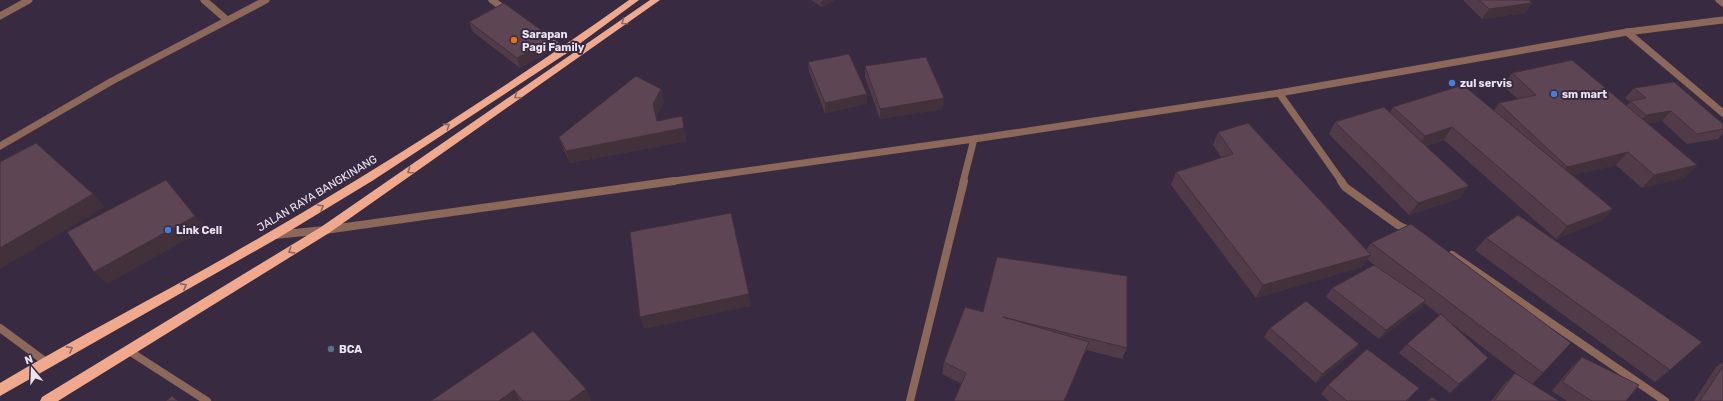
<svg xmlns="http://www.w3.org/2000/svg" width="1723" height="401" font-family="Rubik,sans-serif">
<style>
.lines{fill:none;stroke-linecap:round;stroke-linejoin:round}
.minor-far1{stroke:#8b6859;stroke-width:7}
.minor{stroke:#8b6859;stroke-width:8}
.tertiary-far1{stroke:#8b6859;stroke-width:7}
.tertiary{stroke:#8b6859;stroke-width:8}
.trunk{fill:#f0a98c;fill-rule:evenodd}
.wall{fill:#513b48}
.shaded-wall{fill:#42303b}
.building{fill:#5e4554;stroke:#42303b}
.oneway{stroke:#8b6463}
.food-dot{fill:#e8710a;stroke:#382b41;stroke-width:1.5}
.shop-dot{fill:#3f7fe0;stroke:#382b41;stroke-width:1.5}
.service-dot{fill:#5c6f8a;stroke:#382b41;stroke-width:1.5}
.labels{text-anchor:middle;stroke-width:4;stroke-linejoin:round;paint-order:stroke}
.poi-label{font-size:11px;font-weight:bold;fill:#ebe3f1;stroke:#382b41;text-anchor:start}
.street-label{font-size:11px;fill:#ebe3f1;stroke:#382b41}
</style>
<rect width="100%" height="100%" fill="#382b41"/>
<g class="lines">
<g class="minor-far1">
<polyline points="204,0 227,20"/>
<polyline points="492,0 507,11"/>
<polyline points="1719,0 1723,3"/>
<polyline points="0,16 29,0"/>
<polyline points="1627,32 1723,113"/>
<polyline points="546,38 564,51"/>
<polyline points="1279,93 1342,182"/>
<polyline points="0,146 112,81 266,0"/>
<polyline points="963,182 974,139"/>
</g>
<g class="minor">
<polyline points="1341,181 1345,187 1398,225 1412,232"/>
<polyline points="1452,255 1665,401"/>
<polyline points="0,328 46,362"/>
<polyline points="129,351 207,401"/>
<polyline points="910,401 964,181"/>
</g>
<polyline class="tertiary-far1" points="667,182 974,139 1279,93 1627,32 1723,20"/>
<polyline class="tertiary" points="274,235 325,230 674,181"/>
<g class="trunk">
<path d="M629,0H639L567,53L372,181L278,238L0,396V383C89,330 182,284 271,231C394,159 514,82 629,0Z"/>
<polygon points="650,0 660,0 329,233 58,401 40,401 42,397 321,227"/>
</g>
</g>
<g class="wall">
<polygon points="811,0 835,0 822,7"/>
<polygon points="1463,0 1529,0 1532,3 1525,13 1482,19"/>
<polygon points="469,22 555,48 520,68 473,32"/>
<polygon points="808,62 867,94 867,104 825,113 809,72"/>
<polygon points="865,66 943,109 880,119 865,77"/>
<polygon points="1512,73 1626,106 1630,102 1625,98 1634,88 1723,124 1723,133 1718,139 1687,144 1662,121 1647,124 1697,165 1684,178 1642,188 1616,165 1573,175 1613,209 1601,221 1556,239 1444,140 1426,146 1460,198 1409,215 1329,134 1335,122 1390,113 1393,107 1494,111 1499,103 1518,99 1503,86"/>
<polygon points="661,89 664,102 656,117 657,121 687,141 570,163 564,150 559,137"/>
<polygon points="1218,132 1366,250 1371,243 1543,373 1532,384 1559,401 1491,401 1506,382 1515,373 1524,379 1451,323 1488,358 1480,367 1450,393 1399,353 1407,344 1440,315 1424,303 1419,309 1379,339 1326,297 1332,288 1374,265 1367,259 1362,267 1256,298 1171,185 1176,172 1222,158 1213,145"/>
<polygon points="1486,238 1670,370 1655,382 1475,250"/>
<polygon points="983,312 1127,348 1122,359 1087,350 1085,354 962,384 942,374 944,362"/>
<polygon points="1270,328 1359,344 1352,353 1316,383 1264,337"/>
<polygon points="533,331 591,400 590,401 431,401"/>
<polygon points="1582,357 1626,401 1567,401 1552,391 1572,367"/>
<polygon points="1723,362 1723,401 1694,401 1716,367"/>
<polygon points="1328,385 1419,388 1407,401 1329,401 1321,394"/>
</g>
<g class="shaded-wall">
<polygon points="824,0 835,0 822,7 821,2"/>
<polygon points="1532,3 1525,13 1482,19 1489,9"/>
<polygon points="552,38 555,48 520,68 517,58"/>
<polygon points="661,89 664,102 656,117 659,133 684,128 687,141 570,163 566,151"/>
<polygon points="867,94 867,104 825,113 825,103"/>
<polygon points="944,98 943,109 880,119 880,109"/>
<polygon points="1671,111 1662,121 1637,125 1646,115"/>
<polygon points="1452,127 1444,140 1417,148 1425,136"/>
<polygon points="1628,152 1616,165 1556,179 1567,167"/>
<polygon points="1697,165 1684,178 1642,188 1654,175"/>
<polygon points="166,180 206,229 107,284 94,272"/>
<polygon points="1469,186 1460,198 1409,215 1418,203"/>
<polygon points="93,194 105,207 0,269 0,248"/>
<polygon points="1613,209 1601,221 1556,239 1567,226"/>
<polygon points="1371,255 1362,267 1256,298 1263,285"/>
<polygon points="749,294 751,306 644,329 640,317"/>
<polygon points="1426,300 1419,309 1379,339 1386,330"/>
<polygon points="1089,342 1085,354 1065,401 1064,401"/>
<polygon points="1359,344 1352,353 1316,383 1322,374"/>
<polygon points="1488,358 1480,367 1450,393 1459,384"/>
<polygon points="586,389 591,400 590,401 569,401"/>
<polygon points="514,390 520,401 499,401"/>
</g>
<g class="building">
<polygon points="1479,0 1529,0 1532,3 1489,9"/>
<polygon points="504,3 552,38 517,58 469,22"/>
<polygon points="849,54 867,94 825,103 808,62"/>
<polygon points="926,57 944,98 880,109 865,66"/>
<polygon points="1572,60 1697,165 1654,175 1628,152 1567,167 1499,103 1536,95 1512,73"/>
<polygon points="636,76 661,89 653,104 657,121 682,116 684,128 566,151 559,137"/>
<polygon points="1674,82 1723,124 1723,129 1697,134 1671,111 1646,115 1630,101 1646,98 1634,88"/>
<polygon points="1463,85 1613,209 1567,226 1452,127 1425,136 1393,107"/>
<polygon points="1384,107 1469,186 1418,203 1335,122"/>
<polygon points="1248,123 1371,255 1263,285 1176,172 1233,154 1218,132"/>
<polygon points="36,143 93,194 0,248 0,162"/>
<polygon points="166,180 195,216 94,272 67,232"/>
<polygon points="731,213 749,294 640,317 630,232"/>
<polygon points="1518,215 1702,342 1670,370 1486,238"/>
<polygon points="1411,224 1571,343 1543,373 1371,243"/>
<polygon points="997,257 1127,276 1127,348 1003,317 1089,342 1064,401 954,401 966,373 944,362 965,307 983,312"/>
<polygon points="1374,265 1426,300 1386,330 1332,288"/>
<polygon points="1306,301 1359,344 1322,374 1270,328"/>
<polygon points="1441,314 1488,358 1459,384 1407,344"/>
<polygon points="533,331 586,389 569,401 523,401 514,390 499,401 431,401"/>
<polygon points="1367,349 1419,388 1406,401 1347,401 1328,385"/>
<polygon points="1582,357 1639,385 1626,401 1592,401 1562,382"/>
<polygon points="1723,366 1723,401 1700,401"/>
<polygon points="1515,373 1559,401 1494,401"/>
<polygon points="172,396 178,401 166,401"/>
<polygon points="1432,397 1438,401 1427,401"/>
</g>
<defs><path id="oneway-chevron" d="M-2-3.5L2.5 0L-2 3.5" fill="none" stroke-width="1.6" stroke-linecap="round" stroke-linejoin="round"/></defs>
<g class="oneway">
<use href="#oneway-chevron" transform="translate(624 22) rotate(145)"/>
<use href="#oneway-chevron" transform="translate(517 96) rotate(145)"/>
<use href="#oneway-chevron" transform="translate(447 126) rotate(-33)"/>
<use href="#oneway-chevron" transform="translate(410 171) rotate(145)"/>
<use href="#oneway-chevron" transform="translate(321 207) rotate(-31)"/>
<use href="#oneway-chevron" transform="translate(291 251) rotate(148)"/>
<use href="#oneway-chevron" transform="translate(184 286) rotate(-29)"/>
<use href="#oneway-chevron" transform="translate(70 349) rotate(-29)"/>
</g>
<circle class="food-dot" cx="514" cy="40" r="4"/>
<g class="shop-dot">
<circle cx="1452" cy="83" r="4"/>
<circle cx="1554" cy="94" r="4"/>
<circle cx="168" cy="230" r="4"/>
</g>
<circle class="service-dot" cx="331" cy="349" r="4"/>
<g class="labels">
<g class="poi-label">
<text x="522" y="38">Sarapan<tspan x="522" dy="13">Pagi Family</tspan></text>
<text x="1460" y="87">zul servis</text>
<text x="1562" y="98">sm mart</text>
<text x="176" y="234">Link Cell</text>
<text x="339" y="353">BCA</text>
</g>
<g class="street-label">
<text transform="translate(317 193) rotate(-31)" y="4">JALAN RAYA BANGKINANG</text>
</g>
</g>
<g transform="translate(32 369) rotate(341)" stroke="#382b41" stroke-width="3" paint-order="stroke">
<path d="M0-3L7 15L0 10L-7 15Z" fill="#ebe3f1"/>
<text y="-6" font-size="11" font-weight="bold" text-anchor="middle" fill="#ebe3f1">N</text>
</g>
</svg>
